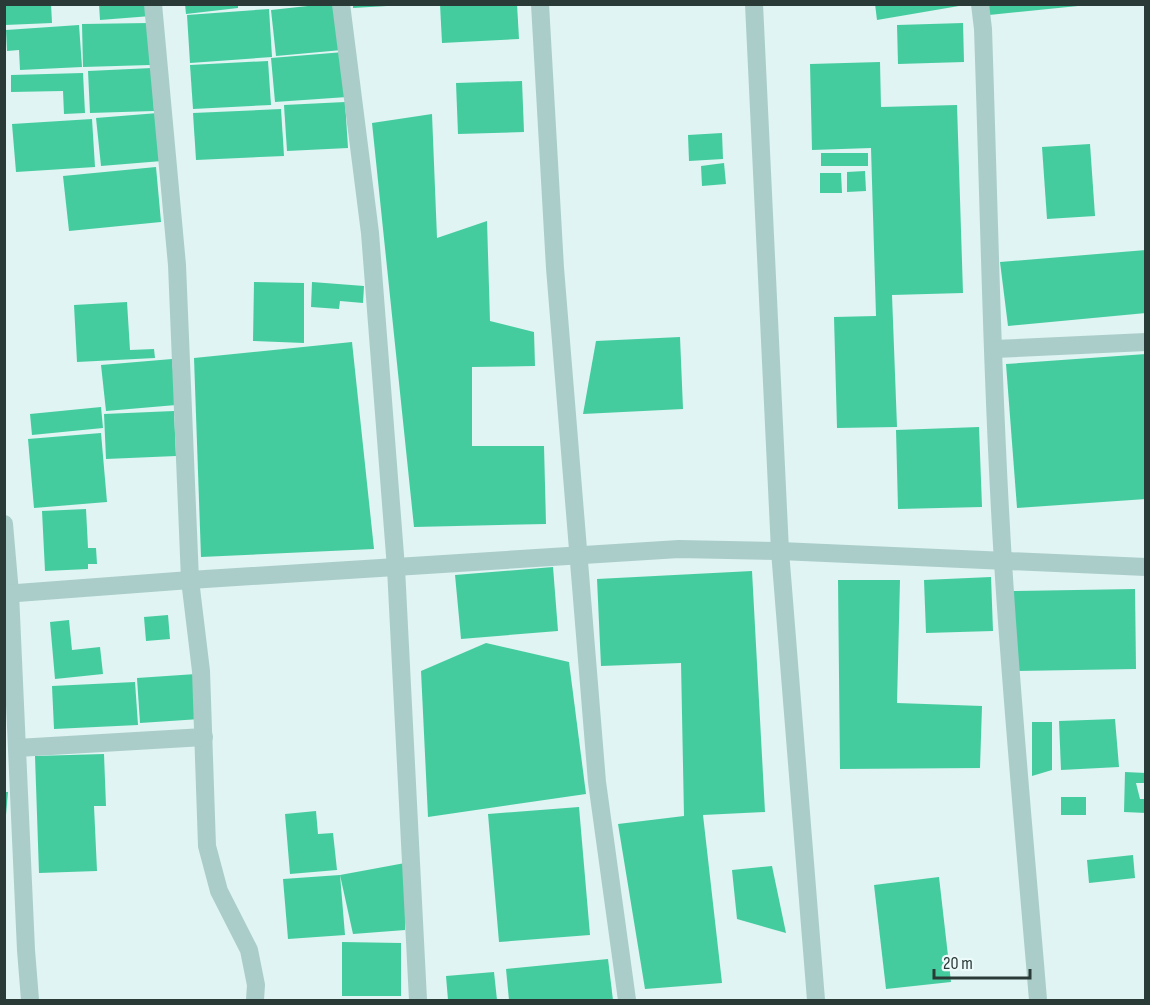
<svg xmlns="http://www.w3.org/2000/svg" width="1150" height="1005" font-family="'Sofia Sans Condensed',sans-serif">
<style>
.building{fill:#45cc9e}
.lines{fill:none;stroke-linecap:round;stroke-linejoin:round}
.minor{stroke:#aacdc9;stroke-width:18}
</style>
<rect width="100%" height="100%" fill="#dff4f3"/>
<g class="building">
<polygon points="4,4 51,4 52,23 5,25"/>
<polygon points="99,4 150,4 151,16 100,20"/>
<polygon points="185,4 238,4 238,8 186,14"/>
<polygon points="326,4 338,4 342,50 276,56 271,10"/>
<polygon points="353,4 387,4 387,6 353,8"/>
<polygon points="440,4 517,4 519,39 442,43"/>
<polygon points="875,4 958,4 959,6 877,20"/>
<polygon points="988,4 1078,4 1078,6 989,15"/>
<polygon points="269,9 272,57 190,63 187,15"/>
<polygon points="149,23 150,65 83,67 82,24"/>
<polygon points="963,23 964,62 898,64 897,25"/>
<polygon points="79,25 82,67 20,70 19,50 7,51 6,30"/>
<polygon points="344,52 347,97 275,102 271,58"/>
<polygon points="268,61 271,105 193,109 190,65"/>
<polygon points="880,62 881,107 957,105 963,293 892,295 897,427 837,428 834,317 876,316 871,148 812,150 810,64"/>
<polygon points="152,68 154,111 90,113 88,71"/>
<polygon points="83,73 85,113 64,114 63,91 11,92 11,75"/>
<polygon points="522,81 524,132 458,134 456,83"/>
<polygon points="345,102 348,148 287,151 284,105"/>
<polygon points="281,109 284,156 196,160 193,113"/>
<polygon points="158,113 162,161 101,166 96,118"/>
<polygon points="432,114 437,238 487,221 490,321 534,332 535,366 472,367 472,446 544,446 546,524 414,527 372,123"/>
<polygon points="92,119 95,167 16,172 12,124"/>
<polygon points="722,133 723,159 689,161 688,135"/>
<polygon points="1090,144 1095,216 1047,219 1042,147"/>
<rect x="821" y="153" width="47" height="13"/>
<polygon points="724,163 726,184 702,186 701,166"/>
<polygon points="156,167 161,222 69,231 63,176"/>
<polygon points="865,171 866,191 847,192 847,172"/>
<polygon points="820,173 841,173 842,193 820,193"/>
<polygon points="1146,250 1146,313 1008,326 1000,262"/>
<polygon points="254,282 304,283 304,343 253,341"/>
<polygon points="312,282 364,286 363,303 340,301 339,309 311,307"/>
<polygon points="127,302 130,350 154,349 155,358 77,362 74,305"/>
<polygon points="680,337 683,409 583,414 596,341"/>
<polygon points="352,342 374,549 201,557 194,358"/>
<polygon points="1146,354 1146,499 1017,508 1006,364"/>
<polygon points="172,359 176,405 106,411 101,365"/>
<polygon points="101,407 103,428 32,435 30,414"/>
<polygon points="174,411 176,456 106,459 104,414"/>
<polygon points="979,427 982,507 898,509 896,430"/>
<polygon points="101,433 107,502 34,508 28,439"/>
<polygon points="86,509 88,548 96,548 97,564 88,564 88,569 45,571 42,511"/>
<polygon points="553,567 558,631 461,639 455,575"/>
<polygon points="752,571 765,812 703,815 722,983 645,989 618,824 684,816 681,663 601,666 597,579"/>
<polygon points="991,577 993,631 926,633 924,580"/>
<polygon points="838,580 900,580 897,703 982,706 980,768 840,769"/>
<polygon points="1135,589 1136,669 1013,671 1012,591"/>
<polygon points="168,615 170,639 146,641 144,617"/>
<polygon points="69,620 72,650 100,647 103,674 55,679 50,622"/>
<polygon points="486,643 569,662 586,794 428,817 421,671"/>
<polygon points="196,674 200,719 140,723 137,678"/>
<polygon points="135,682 138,725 54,729 52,686"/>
<polygon points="1115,719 1119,767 1061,770 1059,721"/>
<polygon points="1032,722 1052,722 1052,770 1032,776"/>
<polygon points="104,754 106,806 94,806 97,871 39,873 35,756"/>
<polygon points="1125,772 1146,773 1146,783 1136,783 1140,799 1146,799 1146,813 1124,812"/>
<polygon points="4,792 8,792 6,815 4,815"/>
<rect x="1061" y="797" width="25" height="18"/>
<polygon points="579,807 590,935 499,942 488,814"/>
<polygon points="316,811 318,834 333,833 337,870 290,874 285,814"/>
<polygon points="1133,855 1135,878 1089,883 1087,860"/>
<polygon points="405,863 405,930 353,934 340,875 345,935 288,939 283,879 340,875"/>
<polygon points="772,866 786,933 737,919 732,870"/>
<polygon points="939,877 951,982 886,989 874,885"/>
<polygon points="342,942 401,943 401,996 342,996"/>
<polygon points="608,959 613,1000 509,1000 506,969"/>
<polygon points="494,972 497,1000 448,1000 446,976"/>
</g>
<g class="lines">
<g class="minor">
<polyline points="153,4 177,265 190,580 201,671 207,846 219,891 249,950 256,985 255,1000"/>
<polyline points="341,4 370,233 396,568 418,1000"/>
<polyline points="540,4 555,268 597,782 627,1000"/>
<polyline points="754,4 780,551 816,1000"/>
<path d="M980,4L983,29C989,206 992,384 1003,562C1012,708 1026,854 1038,1000"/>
<polyline points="994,349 1146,342"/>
<polyline points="4,524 10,593 26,950 30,1000"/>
<polyline points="4,594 190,580 679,549 780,551 1146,567"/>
<polyline points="17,748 204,737"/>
</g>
</g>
<rect width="1150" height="1005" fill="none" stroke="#2a3a36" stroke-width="12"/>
<path d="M934 969v9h96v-9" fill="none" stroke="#2a3a36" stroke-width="3"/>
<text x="943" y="969" font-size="18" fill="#2a3a36" stroke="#ecfbfa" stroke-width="4.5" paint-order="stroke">20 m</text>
</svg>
